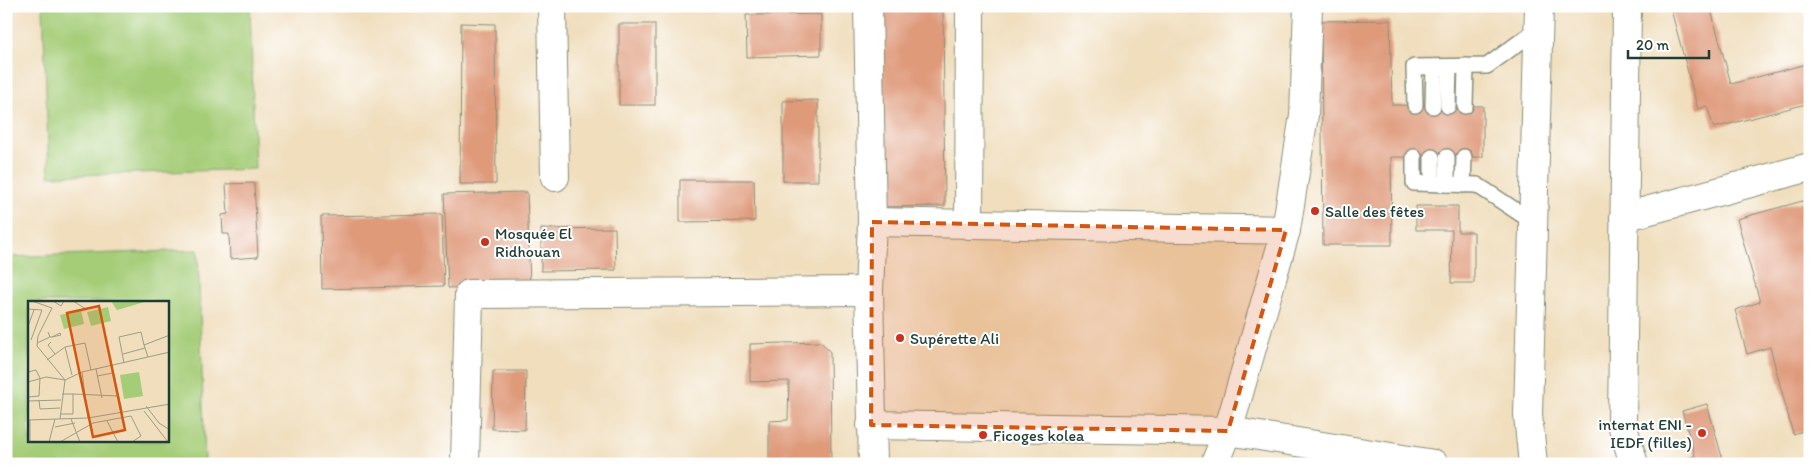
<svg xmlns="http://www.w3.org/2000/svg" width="1816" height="470" font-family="Itim,sans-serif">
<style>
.green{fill:#a5cd78;stroke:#628556;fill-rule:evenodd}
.building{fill:#df9a7a}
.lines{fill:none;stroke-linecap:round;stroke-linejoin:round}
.service-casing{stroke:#888e78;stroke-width:18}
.minor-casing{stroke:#888e78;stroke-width:30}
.secondary-casing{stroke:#888e78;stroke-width:30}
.service{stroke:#fff;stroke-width:15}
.minor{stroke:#fff;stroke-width:28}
.secondary{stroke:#fff;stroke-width:28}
.marked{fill:#d45610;fill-opacity:0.2;stroke:#d45610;stroke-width:4;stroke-dasharray:10 6;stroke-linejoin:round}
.poi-dot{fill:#c8321e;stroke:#fff;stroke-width:2}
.labels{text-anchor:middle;stroke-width:4;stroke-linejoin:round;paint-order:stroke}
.poi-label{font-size:16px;fill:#1f3d34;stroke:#fff;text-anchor:start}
.inset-road{fill:none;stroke:#9c9e86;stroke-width:1}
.view{fill:#d45610;fill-opacity:0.15;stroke:#d45610;stroke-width:2.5}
.inset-edge{fill:none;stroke:#1f3d34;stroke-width:2.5}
</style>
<rect width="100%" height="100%" fill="#fff"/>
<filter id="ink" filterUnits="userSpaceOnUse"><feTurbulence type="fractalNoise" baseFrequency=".02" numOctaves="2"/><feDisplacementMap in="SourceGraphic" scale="10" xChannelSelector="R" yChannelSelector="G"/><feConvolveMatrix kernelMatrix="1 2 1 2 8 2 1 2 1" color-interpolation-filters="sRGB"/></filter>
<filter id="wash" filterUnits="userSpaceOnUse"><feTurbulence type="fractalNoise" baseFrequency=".0096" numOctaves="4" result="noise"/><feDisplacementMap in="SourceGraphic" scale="20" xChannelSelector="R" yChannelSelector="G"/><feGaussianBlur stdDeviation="1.12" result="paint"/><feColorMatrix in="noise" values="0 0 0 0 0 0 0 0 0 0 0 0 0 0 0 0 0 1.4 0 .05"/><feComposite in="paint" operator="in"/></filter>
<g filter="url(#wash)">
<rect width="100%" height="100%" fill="#f0debd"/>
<g class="green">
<polygon points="43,6 250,6 255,169 49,176"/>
<path d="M198,250L205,464H6V257ZM29,302H168V441H29Z"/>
</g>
<g id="blocks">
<g class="building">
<polygon points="1670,6 1710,6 1731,84 1810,63 1810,103 1714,128 1707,106 1698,109"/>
<polygon points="881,9 943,9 945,206 883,207"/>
<polygon points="821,14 821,55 747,57 746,15"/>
<polygon points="1390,20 1392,105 1483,106 1483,157 1391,157 1392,245 1323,245 1321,21"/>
<polygon points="461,23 495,24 496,184 460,184"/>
<rect x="619" y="24" width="36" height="81"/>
<polygon points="818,100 818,181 783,181 783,101"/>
<polygon points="680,180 754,180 755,221 680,222"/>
<polygon points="254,183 258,257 230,259 229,234 223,234 222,215 228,214 226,184"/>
<polygon points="527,192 530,285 448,288 444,194"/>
<polygon points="1810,199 1810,429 1793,434 1770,347 1747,354 1735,310 1760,302 1737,219"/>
<polygon points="1416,206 1458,206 1458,232 1474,232 1474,283 1451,283 1452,230 1416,230"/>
<polygon points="442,214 444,286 322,289 321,216"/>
<polygon points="615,228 616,270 541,271 541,229"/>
<polygon points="821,342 830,352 831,464 769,464 769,421 788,420 789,381 750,382 750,344"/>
<polygon points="493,371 526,371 525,430 492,429"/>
<polygon points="1707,404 1724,464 1682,464 1681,460 1695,456 1682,411"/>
</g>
</g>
</g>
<g filter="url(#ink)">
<use href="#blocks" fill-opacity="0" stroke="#888e78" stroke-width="1"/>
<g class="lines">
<g class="service-casing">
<g id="service">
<polyline points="1415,105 1414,67 1487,66 1539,28"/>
<polyline points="1433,106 1434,67"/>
<polyline points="1448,106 1449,67"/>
<polyline points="1465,106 1466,66"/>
<polyline points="1414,157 1414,183 1477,185 1533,222"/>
<polyline points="1432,183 1432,157"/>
<polyline points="1447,184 1447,157"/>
<polyline points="1463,185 1464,157"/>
</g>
</g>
<g class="minor-casing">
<g id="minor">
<polyline points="552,6 555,177"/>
<polyline points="868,6 872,222 869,291 873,464"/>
<polyline points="1627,6 1622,424 1634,464"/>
<polyline points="1624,217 1810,167"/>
<polyline points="872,222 1286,230"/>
<polyline points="969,225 970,6"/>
<polyline points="871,425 1228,431 1434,464"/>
<polyline points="465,464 469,294 869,291"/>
<polyline points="1215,464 1228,431 1286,230 1304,115 1308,6"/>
</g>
</g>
<g class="secondary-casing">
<polyline id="secondary" points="1533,464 1528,415 1539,6"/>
</g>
<use href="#service" class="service"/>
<use href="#minor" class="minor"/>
<use href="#secondary" class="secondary"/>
</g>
</g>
<path class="marked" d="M872,222L1286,230L1228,431L871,425Z"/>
<g class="poi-dot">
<circle cx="1315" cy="211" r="5"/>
<circle cx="485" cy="242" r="5"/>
<circle cx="900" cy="338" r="5"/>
<circle cx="1702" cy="433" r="5"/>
<circle cx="983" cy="435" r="5"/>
</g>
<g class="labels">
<g class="poi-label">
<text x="1325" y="217">Salle des fêtes</text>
<text x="495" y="239">Mosquée El<tspan x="495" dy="18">Ridhouan</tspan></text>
<text x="910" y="344">Supérette Ali</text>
<text x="1692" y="430" text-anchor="end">internat ENI -<tspan x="1692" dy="18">IEDF (filles)</tspan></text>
<text x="993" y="441">Ficoges kolea</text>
</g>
</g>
<g transform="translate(28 301)">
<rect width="141" height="141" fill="#f0debd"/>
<path d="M83,0H120L89,9ZM80,6L83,20L63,25L59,11ZM53,9L56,23L36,28L32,14ZM111,71L115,95L96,98L92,74Z" fill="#a5cd78"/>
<path class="inset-road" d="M4,0L24,7L10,35L9,45L37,79L54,71L142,51M25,0L33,5L36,0M45,0L58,8M0,8L14,9L3,39M0,25L6,9M22,36H24L33,34L32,32L24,36M78,38L94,110M23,41L20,44L27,53M9,42L22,36L20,31M95,53L117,47M120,56L116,44L142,34M19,59L37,46M96,62L91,36L113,31L116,44M68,68L74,97M0,71L8,69L12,77L11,95L0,96M54,71L60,117M44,74L37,46L57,42L63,69M69,75L85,72M0,81L18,76L37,79L32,118M45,93L90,95M11,99L12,108L32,107M0,100L33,99M118,105L131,122L142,129M116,110L140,141M32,113H45V93H34M43,118L52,141M0,119L60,117L142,103M79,120L90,141M27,126L47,122M2,141V119M21,141L27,118M32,141L65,122L103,115L113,135L104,141"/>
<path class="view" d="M71,5L97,129L65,136L39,12Z"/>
<rect width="141" height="141" class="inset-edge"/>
</g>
<rect width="1816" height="470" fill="none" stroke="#fff" stroke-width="25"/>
<path d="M1628 50v8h81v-8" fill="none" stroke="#1f3d34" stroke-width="2.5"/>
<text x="1636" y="50" font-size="15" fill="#1f3d34" stroke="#ffffff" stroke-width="4" paint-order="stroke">20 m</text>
</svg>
